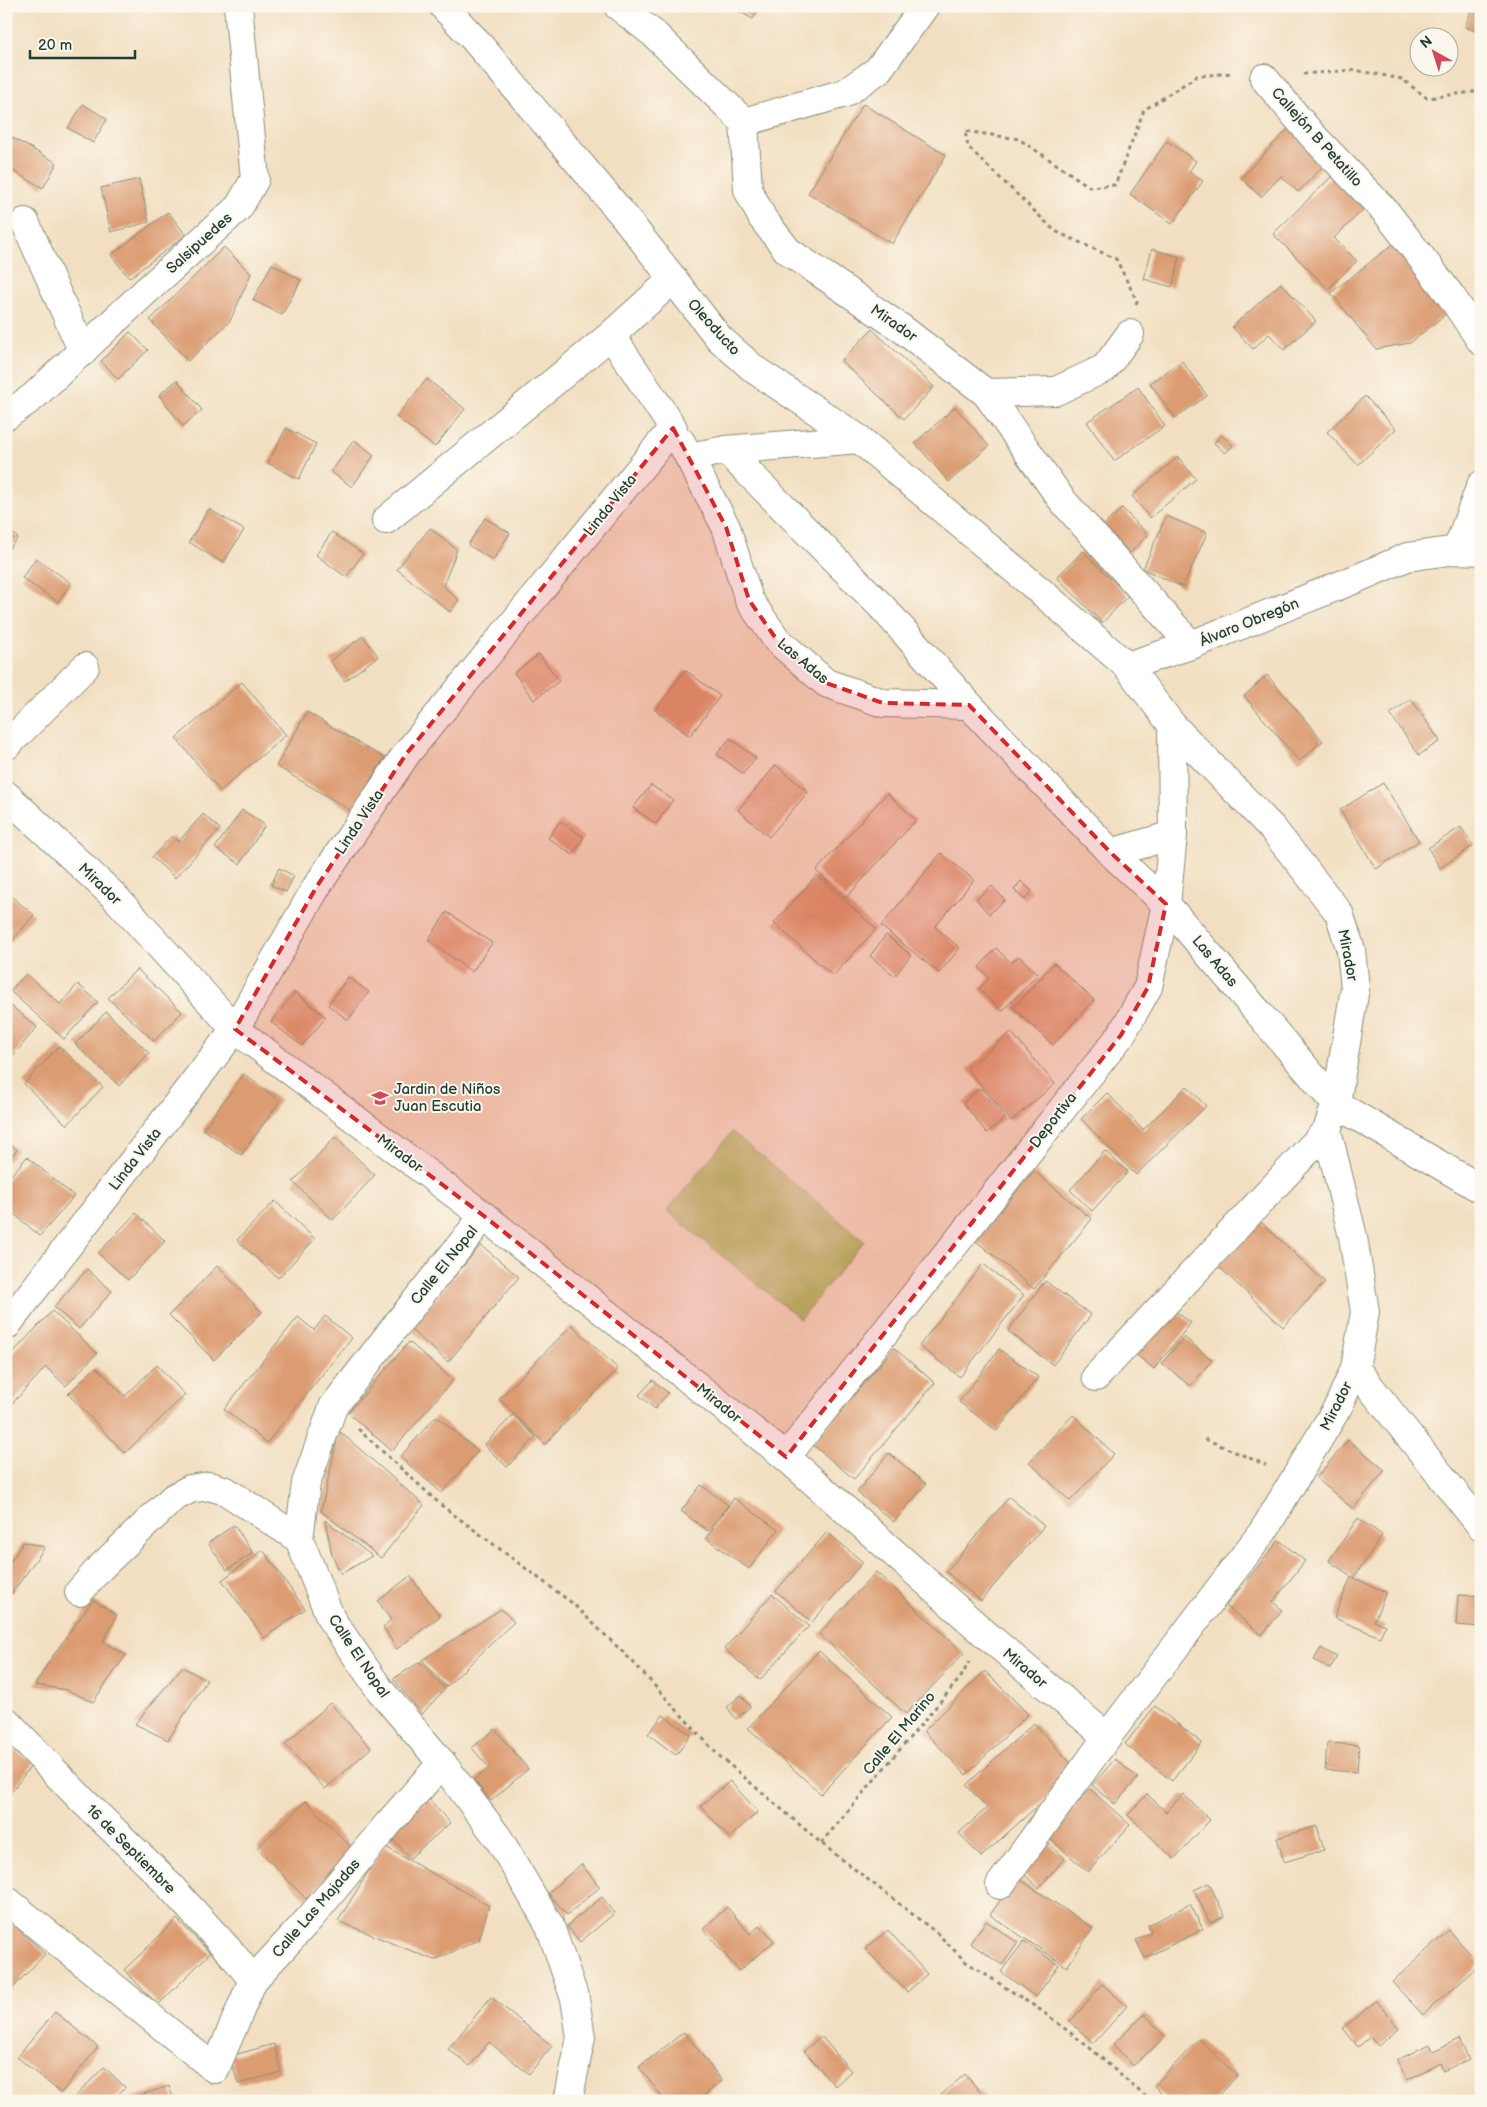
<svg xmlns="http://www.w3.org/2000/svg" width="1487" height="2107" font-family="'Balsamiq Sans',sans-serif">
<style>
.green{fill:#aec165;stroke:#667f4c}
.building{fill:#dc9c72}
.lines{fill:none;stroke-linecap:round;stroke-linejoin:round}
.minor-casing{stroke:#888e7a;stroke-width:30}
.path{stroke:#888e7a;stroke-width:3;stroke-dasharray:4 4;stroke-linecap:butt}
.minor{stroke:#fff;stroke-width:28}
.marked{fill:#d62828;fill-opacity:0.2;stroke:#d62828;stroke-width:4;stroke-dasharray:10 6;stroke-linejoin:round}
.labels{text-anchor:middle;stroke-width:4;stroke-linejoin:round;paint-order:stroke}
.street-label{font-size:15px;fill:#1f3d34;stroke:#fbf7ec}
.poi-label{font-size:15px;fill:#1f3d34;stroke:#fbf7ec;text-anchor:start}
</style>
<rect width="100%" height="100%" fill="#fbf7ec"/>
<filter id="ink" filterUnits="userSpaceOnUse"><feTurbulence type="fractalNoise" baseFrequency=".02" numOctaves="2"/><feDisplacementMap in="SourceGraphic" scale="10" xChannelSelector="R" yChannelSelector="G"/><feConvolveMatrix kernelMatrix="1 2 1 2 8 2 1 2 1" color-interpolation-filters="sRGB"/></filter>
<filter id="wash" filterUnits="userSpaceOnUse"><feTurbulence type="fractalNoise" baseFrequency=".0096" numOctaves="4" result="noise"/><feDisplacementMap in="SourceGraphic" scale="20" xChannelSelector="R" yChannelSelector="G"/><feGaussianBlur stdDeviation="1.12" result="paint"/><feColorMatrix in="noise" values="0 0 0 0 0 0 0 0 0 0 0 0 0 0 0 0 0 1.4 0 .05"/><feComposite in="paint" operator="in"/></filter>
<g filter="url(#wash)">
<rect width="100%" height="100%" fill="#f2dfc1"/>
<polygon class="green" points="732,1132 864,1241 800,1319 667,1211"/>
<g id="blocks">
<g class="building">
<polygon points="729,6 760,6 753,19"/>
<polygon points="1473,6 1481,6 1481,33 1465,27"/>
<polygon points="83,104 107,119 93,143 68,128"/>
<polygon points="863,104 946,155 892,244 808,193"/>
<polygon points="1290,127 1327,162 1298,192 1281,176 1261,197 1241,178"/>
<polygon points="6,134 57,163 43,188 6,167"/>
<polygon points="1167,141 1196,161 1189,172 1203,181 1172,224 1130,194"/>
<polygon points="1335,173 1367,206 1334,238 1357,261 1328,289 1273,234"/>
<polygon points="139,179 149,222 111,232 101,188"/>
<polygon points="168,212 186,235 129,278 111,255"/>
<polygon points="1397,241 1452,309 1410,343 1376,349 1331,293"/>
<polygon points="224,247 251,274 230,321 188,361 150,320"/>
<polygon points="1152,249 1180,257 1172,287 1144,279"/>
<polygon points="272,264 301,280 282,315 253,300"/>
<polygon points="1281,283 1316,321 1284,350 1269,334 1253,349 1232,327"/>
<polygon points="872,329 934,387 904,419 841,361"/>
<polygon points="130,332 148,350 118,379 101,361"/>
<polygon points="1182,361 1207,396 1175,418 1150,383"/>
<polygon points="427,379 465,409 435,447 396,417"/>
<polygon points="177,380 202,410 183,426 159,395"/>
<polygon points="1138,387 1165,426 1114,461 1087,422"/>
<polygon points="1365,396 1396,429 1358,465 1327,432"/>
<polygon points="955,407 989,446 949,482 915,443"/>
<polygon points="286,428 316,444 299,479 268,463"/>
<polygon points="1222,435 1233,446 1225,453 1214,443"/>
<polygon points="354,440 374,455 352,487 331,472"/>
<polygon points="1178,457 1196,479 1150,518 1132,496"/>
<polygon points="1122,508 1148,535 1130,553 1104,525"/>
<polygon points="209,509 244,530 223,563 189,542"/>
<polygon points="1166,516 1207,533 1183,587 1143,569"/>
<polygon points="485,518 510,533 493,560 468,545"/>
<polygon points="6,528 18,538 6,552"/>
<polygon points="430,528 457,550 443,586 459,600 450,612 397,569"/>
<polygon points="332,532 363,554 346,577 316,555"/>
<polygon points="1083,551 1128,596 1102,623 1057,577"/>
<polygon points="36,558 71,583 58,602 22,578"/>
<polygon points="363,636 378,656 345,681 330,661"/>
<polygon points="539,654 559,681 534,700 514,673"/>
<polygon points="685,670 720,696 690,736 655,710"/>
<polygon points="1267,675 1323,741 1299,761 1244,696"/>
<polygon points="242,682 286,735 220,791 176,738"/>
<polygon points="1411,699 1440,741 1419,755 1390,714"/>
<polygon points="307,712 384,758 352,811 276,766"/>
<polygon points="730,738 756,758 743,774 717,754"/>
<polygon points="776,765 808,792 769,837 738,810"/>
<polygon points="1383,783 1419,841 1376,869 1340,810"/>
<polygon points="651,785 673,800 656,824 633,808"/>
<polygon points="887,793 916,820 846,898 816,871"/>
<polygon points="242,810 265,825 240,864 215,848"/>
<polygon points="203,814 220,829 175,878 152,857 172,836 178,842"/>
<polygon points="560,821 584,837 573,855 548,838"/>
<polygon points="1461,827 1473,846 1440,868 1428,848"/>
<polygon points="941,853 974,880 935,927 960,948 939,973 881,926"/>
<polygon points="279,868 294,876 286,892 271,885"/>
<polygon points="817,875 876,929 833,976 774,923"/>
<polygon points="1021,881 1032,891 1025,900 1014,890"/>
<polygon points="992,886 1005,900 989,914 976,899"/>
<polygon points="6,892 34,915 6,948"/>
<polygon points="447,912 492,943 472,972 428,940"/>
<polygon points="886,935 911,955 895,976 870,956"/>
<polygon points="996,948 1011,963 1019,956 1038,974 1002,1011 979,989 989,978 979,967"/>
<polygon points="1054,963 1094,1000 1053,1045 1013,1008"/>
<polygon points="137,969 182,1012 154,1041 108,998"/>
<polygon points="26,974 60,1004 78,984 98,1002 64,1039 10,991"/>
<polygon points="348,977 369,992 348,1020 328,1005"/>
<polygon points="295,992 326,1017 302,1046 271,1022"/>
<polygon points="6,1002 37,1027 6,1064"/>
<polygon points="106,1012 149,1053 119,1086 75,1044"/>
<polygon points="1011,1032 1055,1084 1011,1121 967,1069"/>
<polygon points="59,1046 103,1087 67,1125 24,1084"/>
<polygon points="244,1074 280,1101 241,1155 203,1129"/>
<polygon points="1187,1086 1206,1106 1136,1175 1081,1119 1107,1093 1143,1130"/>
<polygon points="980,1088 1005,1118 987,1133 963,1103"/>
<polygon points="335,1137 375,1175 333,1220 293,1182"/>
<polygon points="6,1141 17,1150 6,1163"/>
<polygon points="1105,1151 1128,1172 1092,1211 1070,1190"/>
<polygon points="27,1157 74,1196 40,1236 6,1207 6,1181"/>
<polygon points="1034,1171 1092,1219 1034,1289 976,1241"/>
<polygon points="275,1201 315,1239 278,1278 237,1240"/>
<polygon points="136,1213 165,1241 128,1280 98,1253"/>
<polygon points="1260,1221 1325,1282 1283,1327 1218,1266"/>
<polygon points="481,1245 519,1277 448,1362 410,1329"/>
<polygon points="983,1264 1024,1295 960,1377 919,1346"/>
<polygon points="217,1266 262,1312 214,1360 169,1315"/>
<polygon points="87,1269 112,1291 79,1329 54,1307"/>
<polygon points="1045,1281 1091,1315 1053,1365 1008,1331"/>
<polygon points="1170,1307 1191,1323 1154,1369 1133,1352"/>
<polygon points="52,1311 97,1353 66,1386 46,1367 6,1410 6,1360"/>
<polygon points="325,1316 352,1338 267,1443 224,1409 298,1317 314,1330"/>
<polygon points="572,1325 618,1369 545,1444 499,1399"/>
<polygon points="1184,1337 1212,1360 1190,1386 1162,1363"/>
<polygon points="409,1342 453,1380 392,1451 348,1413"/>
<polygon points="894,1348 935,1383 854,1479 812,1444"/>
<polygon points="999,1349 1038,1377 997,1431 959,1402"/>
<polygon points="157,1365 185,1395 125,1453 68,1394 96,1367 125,1396"/>
<polygon points="653,1380 668,1393 655,1409 639,1395"/>
<polygon points="513,1415 536,1437 507,1467 484,1445"/>
<polygon points="1073,1415 1114,1454 1070,1501 1029,1462"/>
<polygon points="436,1416 478,1451 442,1493 400,1457"/>
<polygon points="339,1431 424,1505 381,1558 321,1511"/>
<polygon points="1348,1440 1385,1470 1353,1509 1316,1478"/>
<polygon points="889,1453 926,1484 894,1522 857,1492"/>
<polygon points="701,1485 728,1505 708,1531 681,1511"/>
<polygon points="1009,1497 1044,1526 981,1601 946,1572"/>
<polygon points="734,1498 778,1530 749,1569 706,1538"/>
<polygon points="1358,1518 1382,1535 1354,1578 1329,1561"/>
<polygon points="325,1520 372,1556 341,1574 332,1555"/>
<polygon points="234,1525 253,1553 227,1570 208,1543"/>
<polygon points="827,1532 863,1562 812,1622 776,1591"/>
<polygon points="1279,1540 1305,1561 1273,1602 1282,1610 1262,1635 1226,1606"/>
<polygon points="23,1542 45,1547 12,1593 6,1590 6,1569"/>
<polygon points="263,1550 305,1609 264,1638 222,1580"/>
<polygon points="876,1572 964,1653 906,1714 819,1634"/>
<polygon points="410,1576 440,1616 397,1649 383,1627 391,1620 378,1601"/>
<polygon points="1351,1577 1386,1592 1374,1621 1385,1625 1380,1637 1334,1618"/>
<polygon points="772,1594 809,1626 760,1680 724,1649"/>
<polygon points="1458,1595 1481,1596 1481,1627 1456,1625"/>
<polygon points="93,1600 117,1615 103,1642 126,1655 93,1702 67,1690 35,1685 52,1657"/>
<polygon points="501,1609 514,1622 446,1687 422,1660"/>
<polygon points="1321,1648 1337,1657 1330,1669 1314,1660"/>
<polygon points="819,1651 892,1717 821,1794 748,1728"/>
<polygon points="420,1662 445,1689 422,1714 393,1679"/>
<polygon points="182,1667 207,1680 168,1740 135,1724"/>
<polygon points="985,1671 1028,1714 966,1775 924,1731"/>
<polygon points="741,1695 750,1707 736,1719 727,1707"/>
<polygon points="330,1703 371,1748 325,1789 285,1744"/>
<polygon points="1155,1706 1202,1743 1172,1781 1125,1744"/>
<polygon points="663,1715 691,1735 676,1755 648,1734"/>
<polygon points="1034,1723 1077,1770 981,1857 959,1833 987,1808 966,1785"/>
<polygon points="495,1729 528,1769 491,1801 474,1780 489,1768 472,1748"/>
<polygon points="6,1743 33,1763 6,1799"/>
<polygon points="1327,1743 1359,1745 1357,1772 1325,1770"/>
<polygon points="1115,1759 1138,1778 1115,1804 1092,1785"/>
<polygon points="730,1781 758,1812 729,1838 701,1806"/>
<polygon points="1090,1789 1130,1825 1088,1872 1047,1836"/>
<polygon points="1147,1794 1166,1812 1183,1794 1210,1820 1174,1859 1128,1815"/>
<polygon points="428,1798 450,1823 410,1858 388,1834"/>
<polygon points="306,1801 355,1851 306,1899 257,1848"/>
<polygon points="1317,1826 1324,1850 1284,1862 1277,1838"/>
<polygon points="1047,1842 1065,1858 1039,1888 1021,1872"/>
<polygon points="384,1846 489,1906 479,1940 434,1960 338,1921"/>
<polygon points="581,1864 600,1887 567,1915 548,1893"/>
<polygon points="1016,1877 1093,1928 1067,1967 990,1915"/>
<polygon points="1209,1883 1225,1916 1210,1923 1194,1890"/>
<polygon points="602,1897 615,1913 580,1942 567,1926"/>
<polygon points="1190,1904 1203,1929 1145,1958 1136,1940 1151,1932 1148,1925"/>
<polygon points="727,1907 750,1934 760,1925 774,1941 739,1971 703,1929"/>
<polygon points="6,1918 45,1954 6,1995"/>
<polygon points="177,1919 210,1953 158,2005 124,1970"/>
<polygon points="986,1921 1018,1943 1002,1965 970,1943"/>
<polygon points="888,1930 927,1974 907,1992 865,1949"/>
<polygon points="1449,1930 1480,1964 1423,2015 1392,1982"/>
<polygon points="1024,1941 1059,1965 1036,1997 1001,1972"/>
<polygon points="1102,1984 1127,2006 1094,2043 1070,2022"/>
<polygon points="491,1997 552,2046 529,2074 489,2042 470,2066 448,2049"/>
<polygon points="1377,2000 1399,2029 1378,2046 1370,2037 1358,2047 1343,2028"/>
<polygon points="55,2012 98,2047 61,2093 17,2057"/>
<polygon points="1145,2014 1165,2037 1133,2066 1113,2044"/>
<polygon points="684,2032 722,2081 697,2101 665,2101 639,2067"/>
<polygon points="821,2036 851,2071 835,2086 804,2051"/>
<polygon points="1199,2039 1237,2076 1214,2101 1169,2101 1154,2086"/>
<polygon points="1459,2039 1469,2059 1443,2071 1440,2063 1407,2080 1397,2060 1430,2044 1433,2051"/>
<polygon points="274,2044 281,2072 238,2084 230,2056"/>
<polygon points="104,2067 125,2087 112,2101 71,2101"/>
<polygon points="965,2074 988,2101 946,2101 941,2095"/>
<polygon points="169,2086 174,2101 125,2101 125,2100"/>
</g>
</g>
</g>
<g filter="url(#ink)">
<use href="#blocks" fill-opacity="0" stroke="#888e7a" stroke-width="1"/>
<g class="lines">
<g class="minor-casing">
<g id="minor">
<polyline points="618,6 654,34 744,122 748,190 763,219 788,251 901,328 986,393 1062,500 1191,645"/>
<polyline points="1264,78 1312,135 1386,212 1451,296 1481,341"/>
<polyline points="744,122 845,93 878,70 925,6"/>
<polyline points="25,222 83,352"/>
<polyline points="986,393 1056,391 1105,368 1130,334"/>
<polyline points="6,416 33,397 145,292 239,207 255,179 238,6"/>
<polyline points="681,442 726,527 749,600 777,640 826,683 883,703 969,705"/>
<polyline points="726,450 859,439"/>
<polyline points="689,457 726,450 882,607 969,705 1111,853 1166,904 1336,1104 1481,1189"/>
<polyline points="386,520 611,335 673,279"/>
<polyline points="1457,550 1481,485"/>
<polyline points="1127,666 1191,645 1358,578 1407,557 1457,550 1481,551"/>
<polyline points="6,746 85,667"/>
<polyline points="6,795 114,896 235,1029 484,1216 786,1457 983,1632 1107,1737 1264,1530 1339,1405 1355,1368 1365,1312 1353,1237 1327,1130 1336,1104 1355,988 1351,950 1339,913 1272,828 1172,725 1127,666 1039,590 859,439 755,370 719,338 624,216 475,40 443,6"/>
<polyline points="1111,853 1173,835"/>
<polyline points="484,1216 398,1323 333,1407 306,1483 299,1539 331,1619 380,1690 442,1763 499,1839 550,1926 575,1999 581,2037 568,2101"/>
<polyline points="6,1326 235,1029 317,886 407,753 673,428 611,335"/>
<polyline points="1355,1368 1481,1526"/>
<polyline points="1096,1377 1327,1130"/>
<polyline points="786,1457 1121,1035 1148,987 1166,904 1173,835 1172,725"/>
<polyline points="79,1592 99,1569 173,1498 190,1489 209,1486 226,1491 299,1539"/>
<polyline points="6,1721 82,1800 157,1872 233,1955 253,1980"/>
<polyline points="1000,1885 1107,1737"/>
<polyline points="6,1900 215,2069 253,1980 310,1918 388,1824 442,1763"/>
</g>
</g>
<g class="path">
<polyline points="1303,74 1354,70 1402,79 1427,98 1481,91"/>
<polyline points="1136,304 1137,301 1116,259 1055,231 968,147 965,131 1019,139 1090,187 1115,185 1144,110 1197,76 1232,73"/>
<polyline points="358,1429 441,1505 572,1603 633,1662 717,1754 821,1843 938,1934 966,1962 1042,2011 1090,2048 1133,2086 1151,2101"/>
<polyline points="1205,1439 1266,1465"/>
<polyline points="821,1843 961,1677 969,1662"/>
</g>
<use href="#minor" class="minor"/>
</g>
</g>
<path class="marked" d="M673,428L726,527L749,600L777,640L826,683L883,703L969,705L1111,853L1166,904L1148,987L1121,1035L786,1457L484,1216L235,1029L317,886L407,753Z"/>
<defs>
<g id="school-bare" transform="scale(1.35)"><path d="M0-5L7-2L0 1L-7-2ZM-4 1L0 2.5L4 1V4Q0 6-4 4Z" fill="#d1495b" stroke="#fbf7ec" stroke-width="2.5" paint-order="stroke"/></g>
</defs>
<g fill-rule="evenodd">
<use href="#school-bare" x="380" y="1098"/>
</g>
<g class="labels">
<g class="street-label">
<text transform="translate(1317 137) rotate(48)" y="5">Callejón B Petatillo</text>
<text transform="translate(199 243) rotate(-42)" y="5">Salsipuedes</text>
<text transform="translate(894 323) rotate(35)" y="5">Mirador</text>
<text transform="translate(714 327) rotate(48)" y="5">Oleoducto</text>
<text transform="translate(610 505) rotate(-51)" y="5">Linda Vista</text>
<text transform="translate(1249 622) rotate(-22)" y="5">Álvaro Obregón</text>
<text transform="translate(803 661) rotate(40)" y="5">Las Adas</text>
<text transform="translate(359 822) rotate(-56)" y="5">Linda Vista</text>
<text transform="translate(100 884) rotate(44)" y="5">Mirador</text>
<text transform="translate(1348 955) rotate(79)" y="5">Mirador</text>
<text transform="translate(1215 961) rotate(50)" y="5">Las Adas</text>
<text transform="translate(1053 1120) rotate(-52)" y="5">Deportiva</text>
<text transform="translate(400 1153) rotate(37)" y="5">Mirador</text>
<text transform="translate(135 1159) rotate(-52)" y="5">Linda Vista</text>
<text transform="translate(444 1265) rotate(-51)" y="5">Calle El Nopal</text>
<text transform="translate(719 1403) rotate(39)" y="5">Mirador</text>
<text transform="translate(1336 1406) rotate(-63)" y="5">Mirador</text>
<text transform="translate(359 1656) rotate(56)" y="5">Calle El Nopal</text>
<text transform="translate(1025 1668) rotate(40)" y="5">Mirador</text>
<text transform="translate(899 1733) rotate(-50)" y="5">Calle El Marino</text>
<text transform="translate(131 1849) rotate(45)" y="5">16 de Septiembre</text>
<text transform="translate(316 1908) rotate(-49)" y="5">Calle Las Majadas</text>
</g>
<g class="poi-label">
<text x="394" y="1094">Jardin de Niños<tspan x="394" dy="17">Juan Escutia</tspan></text>
</g>
</g>
<rect width="1487" height="2107" fill="none" stroke="#fbf7ec" stroke-width="25"/>
<g transform="translate(1434 52) rotate(321)"><circle r="24" fill="#fbf7ec" stroke="#a3ada2"/>
<path d="M0-4L9 19L0 12L-9 19Z" fill="#d1495b"/>
<text y="-8" font-size="14" font-weight="bold" text-anchor="middle" fill="#1f3d34">N</text>
</g>
<path d="M30 50v8h105v-8" fill="none" stroke="#1f3d34" stroke-width="2.5"/>
<text x="38" y="50" font-size="15" fill="#1f3d34" stroke="#fbf7ec" stroke-width="4" paint-order="stroke">20 m</text>
</svg>
